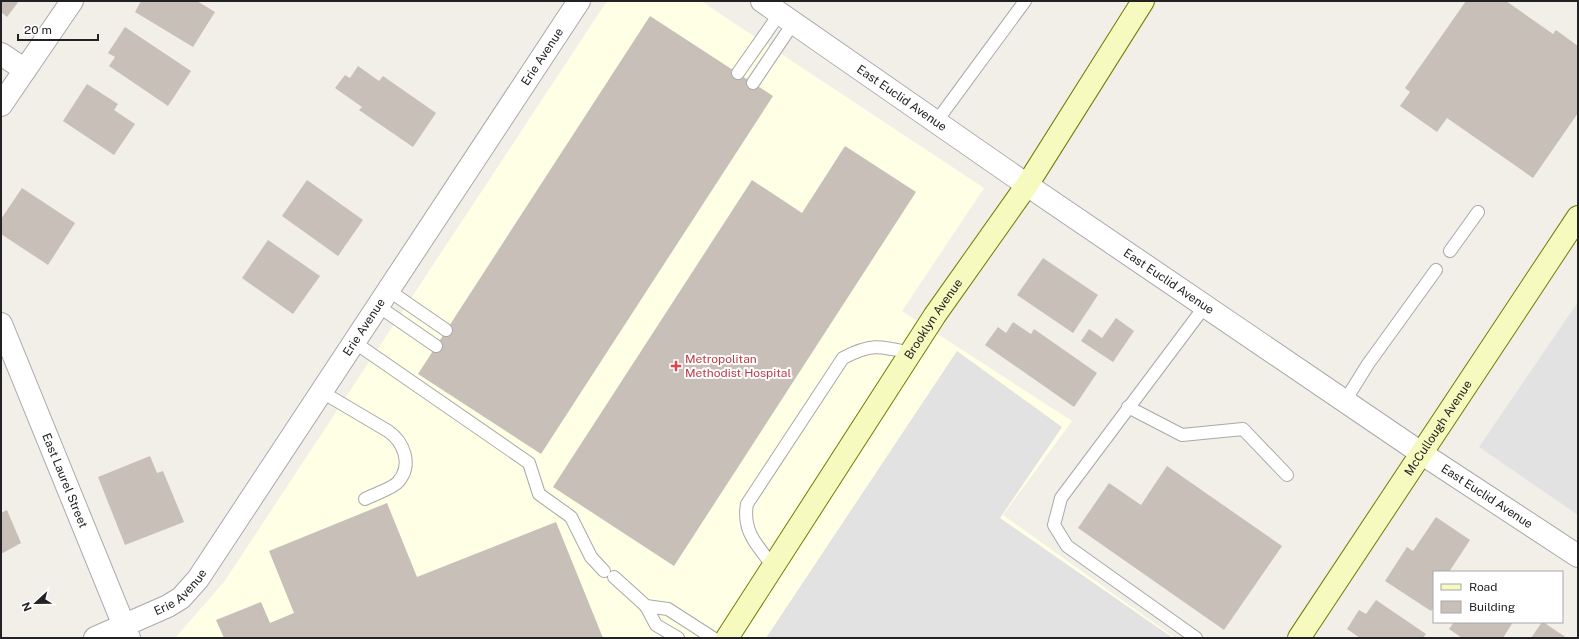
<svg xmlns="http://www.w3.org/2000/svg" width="1579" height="639" font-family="'Public Sans',sans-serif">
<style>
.education{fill:#ffffe5}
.parking{fill:#e2e2e2}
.building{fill:#c7bfb8}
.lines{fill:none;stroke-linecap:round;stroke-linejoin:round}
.service-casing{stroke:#a9a9a9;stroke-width:14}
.minor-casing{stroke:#a9a9a9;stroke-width:24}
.secondary-casing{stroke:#707d05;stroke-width:24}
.service{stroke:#fff;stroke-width:12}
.minor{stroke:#fff;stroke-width:22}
.secondary{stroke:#f7fabf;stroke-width:22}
.health-dot{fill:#e0444e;stroke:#fff;stroke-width:1.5}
.labels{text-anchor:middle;stroke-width:4;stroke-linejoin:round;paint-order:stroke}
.street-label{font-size:12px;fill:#222;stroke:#fff}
.health-label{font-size:12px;fill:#be3a42;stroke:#fff;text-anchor:start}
</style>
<rect width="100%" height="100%" fill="#f2efe9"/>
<polygon class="education" points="607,1 701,1 984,188 902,311 1072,421 1003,515 1175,638 175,638 224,582"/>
<g class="parking">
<polygon points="1578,302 1578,515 1479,447"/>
<polygon points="957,351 1062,427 1000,518 1173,638 766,638"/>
</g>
<g class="building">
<polygon points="1,1 19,1 7,17 1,12"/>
<polygon points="141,1 197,1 215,12 193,47 135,12"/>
<polygon points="1466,1 1506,1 1553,34 1556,30 1578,46 1578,113 1533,178 1447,118 1437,132 1400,106 1410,92 1405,88"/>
<polygon points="650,16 773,96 541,454 418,374"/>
<polygon points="125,27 191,71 168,106 109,66 115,57 108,53"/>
<polygon points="358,66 379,81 383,76 436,113 413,147 359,110 362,107 335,88 345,75 350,78"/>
<polygon points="87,84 118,104 114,110 135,124 114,155 63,121"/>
<polygon points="845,146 916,192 674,566 553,487 752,180 802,213"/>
<polygon points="307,180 363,220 338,256 282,216"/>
<polygon points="22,188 75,223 48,265 1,234 1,219"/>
<polygon points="268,240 320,276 293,314 242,278"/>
<polygon points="1043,258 1098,295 1073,333 1017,295"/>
<polygon points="1116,318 1134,331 1113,362 1081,341 1089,329 1102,338"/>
<polygon points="1013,322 1031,334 1034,329 1097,373 1074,407 985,345 998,327 1006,333"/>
<polygon points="150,456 157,473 163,471 184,522 125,545 98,477"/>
<polygon points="1167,466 1282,546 1224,630 1078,528 1109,483 1141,505"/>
<polygon points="387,503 417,577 556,522 603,638 224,638 216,620 261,602 270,623 294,613 269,551"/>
<polygon points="7,510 21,543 1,554 1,513"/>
<polygon points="1436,517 1470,540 1449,572 1434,572 1434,607 1431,611 1385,581 1407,547 1413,551"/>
<polygon points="1376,600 1426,634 1423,638 1360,638 1347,629 1359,610 1366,614"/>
<polygon points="1454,622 1513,622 1503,638 1462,638 1449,629"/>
<polygon points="1542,622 1543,622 1567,638 1531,638"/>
</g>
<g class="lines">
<g class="service-casing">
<g id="service">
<polyline points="738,73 780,13"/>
<polyline points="753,83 794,22"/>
<polyline points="936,122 1025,1"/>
<polyline points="1450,251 1478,212"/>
<polyline points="388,290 446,330"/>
<polyline points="378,306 436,346"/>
<polyline points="354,342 529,463 539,494 571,517 591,557 604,571"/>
<path d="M322,392L388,431C404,442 413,465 398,482C393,488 373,495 365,499"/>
<polyline points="1345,401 1368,364 1436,270"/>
<polyline points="1128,407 1182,435 1243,429 1287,475"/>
<path d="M773,566C758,546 742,532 747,504L843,358C872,343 880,346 911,353"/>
<polyline points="614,577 646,606"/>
<polyline points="678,638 656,625 646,606 668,609 713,638"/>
<polyline points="1196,638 1067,546 1054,525 1061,498 1205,306"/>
</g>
</g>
<g class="minor-casing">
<g id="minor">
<path id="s1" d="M762,1L1027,185L1421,453L1578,556"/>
<polyline points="1,54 25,70"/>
<polyline points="1,105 72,1"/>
<path id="s2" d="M1,324L129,638"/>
<path id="s3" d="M95,638L168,606L181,598L198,579L579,1"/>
</g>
</g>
<g class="secondary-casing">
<g id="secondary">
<path id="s4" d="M727,638L935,315L1027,185L1143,1"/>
<path id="s5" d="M1299,638L1578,217"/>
</g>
</g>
<use href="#service" class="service"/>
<use href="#minor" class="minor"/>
<use href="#secondary" class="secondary"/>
</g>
<path class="health-dot" d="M674 360h4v4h4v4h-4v4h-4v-4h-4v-4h4z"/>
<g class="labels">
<g class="street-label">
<text dy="4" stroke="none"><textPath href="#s3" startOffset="746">Erie Avenue</textPath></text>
<text dy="4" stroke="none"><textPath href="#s1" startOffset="170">East Euclid Avenue</textPath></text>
<text dy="4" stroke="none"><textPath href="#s1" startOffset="494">East Euclid Avenue</textPath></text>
<text dy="4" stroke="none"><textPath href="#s4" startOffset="380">Brooklyn Avenue</textPath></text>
<text dy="4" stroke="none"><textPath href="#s3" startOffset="422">Erie Avenue</textPath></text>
<text dy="4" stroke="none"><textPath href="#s5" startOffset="252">McCullough Avenue</textPath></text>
<text dy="4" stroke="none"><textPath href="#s2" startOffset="169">East Laurel Street</textPath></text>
<text dy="4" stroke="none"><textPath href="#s1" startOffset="878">East Euclid Avenue</textPath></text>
<text dy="4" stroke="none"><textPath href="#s3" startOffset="98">Erie Avenue</textPath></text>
</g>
<g class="health-label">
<text x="685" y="363">Metropolitan<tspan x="685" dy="14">Methodist Hospital</tspan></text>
</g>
</g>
<rect width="1579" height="639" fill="none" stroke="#222222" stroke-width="4"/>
<rect x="1433" y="571" width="130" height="52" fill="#ffffff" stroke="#a7a7a7"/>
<rect x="1441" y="584" width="20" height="6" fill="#f7fabf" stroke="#a7a7a7"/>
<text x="1469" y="591" font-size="12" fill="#222222">Road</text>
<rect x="1441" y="601" width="20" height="12" fill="#c7bfb8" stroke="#a7a7a7"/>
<text x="1469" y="611" font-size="12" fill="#222222">Building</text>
<g transform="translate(36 603) rotate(248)" stroke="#ffffff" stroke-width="3" paint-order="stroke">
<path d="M0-3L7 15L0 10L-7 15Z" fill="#222222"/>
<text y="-6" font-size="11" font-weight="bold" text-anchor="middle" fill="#222222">N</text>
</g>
<path d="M18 34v6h80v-6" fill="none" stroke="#222222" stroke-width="2"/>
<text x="24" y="34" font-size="12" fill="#222222" stroke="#ffffff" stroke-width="3" paint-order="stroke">20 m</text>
</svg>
